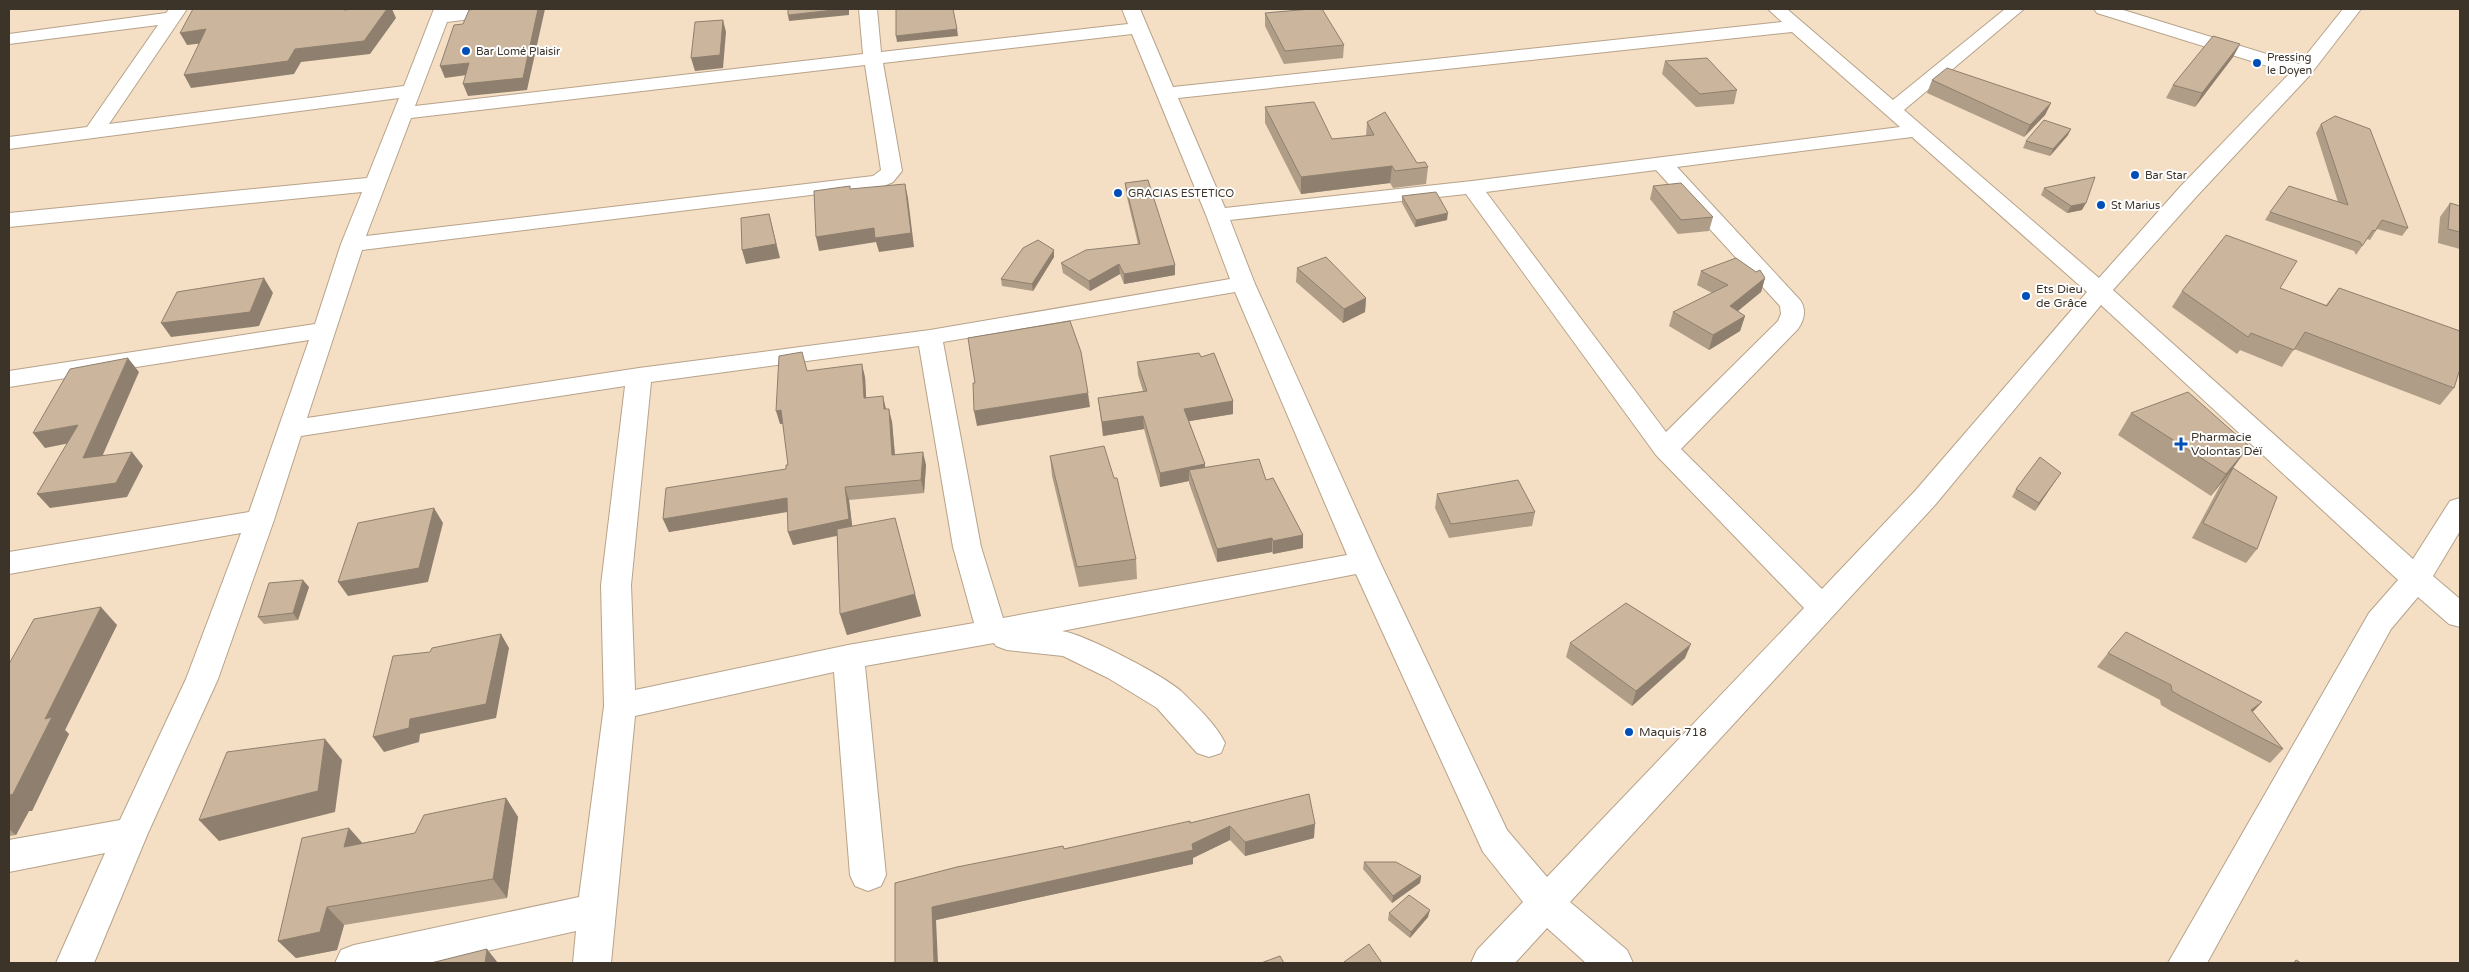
<svg xmlns="http://www.w3.org/2000/svg" width="2469" height="972" font-family="'Varela Round',sans-serif">
<style>
.lines{fill:none;stroke-linecap:round;stroke-linejoin:round}
.minor-casing{stroke:#b7a38a;stroke-width:2}
.minor{fill:#fff;fill-rule:evenodd}
.wall{fill:#af9d87}
.shaded-wall{fill:#8e7f6e}
.building{fill:#cbb69d;stroke:#8e7f6e}
.poi-dot{fill:#004fb8;stroke:#fff;stroke-width:2}
.labels{text-anchor:middle;stroke-width:4;stroke-linejoin:round;paint-order:stroke}
.far-poi-label{font-size:11px;fill:#3c3329;stroke:#fff;text-anchor:start}
.poi-label{font-size:12px;fill:#3c3329;stroke:#fff;text-anchor:start}
</style>
<rect width="100%" height="100%" fill="#f4dec4"/>
<g class="lines">
<g class="minor-casing">
<path id="minor" d="M169,9H187L109,124L404,86L434,9H522L519,13L513,14L447,22L415,106L863,54L859,9H877L881,52L1128,24L1122,9H1140L1173,87L1782,22L1768,9H1787L1893,100L2005,9H2024L1904,110L2099,278L2180,187L2290,73L2097,13L2094,9H2120L2299,64L2343,9H2361L2310,75L2196,197L2113,290L2413,559L2450,501L2460,498V531L2433,576L2460,599V627L2449,624L2418,597L2391,629L2207,963H2168L2369,613L2398,580L2101,305L1935,505L1570,902L1627,950L1633,963H1586L1547,928L1515,963H1471L1477,950L1523,902L1483,852L1356,574L1062,631C1084,634 1163,675 1181,691C1196,706 1216,724 1225,743L1221,753L1209,757L1197,753L1157,708L1108,678L1063,656L1007,650L996,646L994,643L865,666L886,875L881,886L868,891L855,886L850,875L834,672L635,716L611,963H573L576,931L433,963H335L341,950L354,945L579,897L604,706L601,585L625,386L301,436L274,520L218,679L148,833L94,963H56L105,853L9,872V840L120,820L186,679L241,533L9,574V552L249,512L309,340L9,387V371L315,324L341,244L362,192L9,227V213L367,178L399,98L9,149V137L87,127L158,25L9,44V34L166,13ZM1792,32L1900,127L1472,181L1225,208L1178,98ZM1132,34L1206,215L1230,279L930,330L639,368L307,418L362,250L884,186L893,182L902,171L883,63ZM865,65L881,170L873,176L366,236L411,118ZM1912,137L2087,292L1915,491L1822,589L1681,449L1798,329C1804,320 1807,310 1800,300L1677,167ZM1656,170L1780,306L1781,314L1778,321L1666,432L1486,192ZM1466,194L1656,455L1804,608L1547,877L1507,830L1380,562L1255,284L1230,220ZM1235,292L1347,555L1003,618L981,547L943,342ZM919,346L953,547L974,623L848,645L635,690L631,585L651,382Z"/>
</g>
<use href="#minor" class="minor"/>
</g>
<g class="wall">
<polygon points="1265,13 1344,45 1343,58 1284,64 1265,26"/>
<polygon points="2240,44 2233,57 2195,107 2166,98 2173,85"/>
<polygon points="1665,61 1737,90 1734,104 1696,107 1662,74"/>
<polygon points="1932,80 2051,103 2045,115 2024,137 1927,93"/>
<polygon points="1265,107 1332,139 1366,136 1367,122 1417,163 1428,167 1426,184 1393,188 1390,183 1301,194 1265,123"/>
<polygon points="2321,124 2408,228 2402,236 2377,229 2370,240 2367,239 2356,255 2354,251 2265,220 2270,212 2338,202 2316,133"/>
<polygon points="2068,135 2050,156 2023,148 2026,141"/>
<polygon points="1125,183 1175,275 1124,284 1120,274 1090,291 1063,273 1061,263 1138,244 1126,193"/>
<polygon points="1653,186 1713,217 1709,231 1678,234 1650,199"/>
<polygon points="2044,188 2082,210 2067,213 2041,195"/>
<polygon points="1402,196 1447,220 1415,227 1402,203"/>
<polygon points="2450,203 2460,206 2460,249 2438,243 2440,217"/>
<polygon points="1054,257 1033,291 1002,286 1001,279"/>
<polygon points="1297,268 1366,298 1365,312 1343,323 1296,282"/>
<polygon points="1701,271 1765,278 1761,292 1737,311 1745,316 1740,331 1709,350 1669,326 1673,312 1712,293 1697,285"/>
<polygon points="2280,288 2326,305 2339,288 2454,388 2440,405 2294,349 2282,367 2240,350 2237,354 2172,307 2182,291"/>
<polygon points="1201,357 1233,414 1189,421 1205,464 1205,468 1266,480 1303,535 1303,548 1273,554 1272,552 1217,562 1189,483 1189,481 1160,487 1144,429 1103,436 1098,398 1143,391 1138,375 1137,362"/>
<polygon points="807,371 865,377 866,398 886,409 892,422 895,455 926,465 924,493 849,500 852,526 915,594 921,616 847,635 840,614 837,536 793,545 788,532 788,512 669,532 663,519 786,469 788,465 783,424 780,424"/>
<polygon points="2131,413 2233,468 2257,549 2246,563 2192,538 2222,482 2226,477 2211,496 2118,435"/>
<polygon points="1050,456 1136,559 1137,579 1079,587 1052,476"/>
<polygon points="2056,480 2035,511 2012,497 2016,489"/>
<polygon points="1437,494 1535,512 1532,526 1449,538 1435,508"/>
<polygon points="309,587 298,620 264,624 258,617"/>
<polygon points="117,625 65,730 69,734 32,811 29,811 16,835 9,836 9,664"/>
<polygon points="1570,643 1685,658 1632,706 1566,657"/>
<polygon points="2108,653 2253,713 2283,749 2270,763 2171,711 2161,705 2160,700 2097,667"/>
<polygon points="1309,794 1314,838 1245,856 1230,840 1193,858 1193,864 936,920 895,883 1190,823"/>
<polygon points="506,798 518,817 507,898 344,925 337,950 296,958 278,941 349,828 362,843 415,833"/>
<polygon points="1364,862 1421,876 1420,883 1392,903 1363,869"/>
<polygon points="1389,913 1428,917 1410,938 1388,920"/>
</g>
<g class="shaded-wall">
<polygon points="387,9 392,9 396,18 370,54 301,62 294,74 191,88 184,75 295,49"/>
<polygon points="538,9 545,9 527,90 468,96 463,84"/>
<polygon points="843,9 849,9 849,15 789,21 788,15"/>
<polygon points="723,20 726,32 723,68 695,71 691,58"/>
<polygon points="206,29 213,42 187,45 180,33"/>
<polygon points="957,29 958,36 897,42 896,36"/>
<polygon points="2240,44 2233,57 2195,107 2202,93"/>
<polygon points="469,63 474,74 445,78 440,66"/>
<polygon points="2051,103 2045,115 2024,137 2030,125"/>
<polygon points="2071,129 2068,135 2050,156 2053,149"/>
<polygon points="1392,166 1390,183 1301,194 1301,177"/>
<polygon points="905,184 908,198 914,247 879,252 876,242 819,251 816,237"/>
<polygon points="2086,203 2082,210 2067,213 2071,206"/>
<polygon points="1448,213 1447,220 1415,227 1416,220"/>
<polygon points="769,214 780,258 746,264 742,250"/>
<polygon points="1054,250 1054,257 1033,291 1032,284"/>
<polygon points="1119,264 1120,274 1090,291 1089,281"/>
<polygon points="1175,265 1175,275 1124,284 1124,274"/>
<polygon points="264,278 273,293 259,326 171,337 161,323"/>
<polygon points="1765,278 1761,292 1726,321 1730,306"/>
<polygon points="1366,298 1365,312 1343,323 1344,309"/>
<polygon points="1745,316 1740,331 1709,350 1713,335"/>
<polygon points="128,358 139,372 95,473 83,458"/>
<polygon points="862,364 865,377 867,412 864,398"/>
<polygon points="1088,393 1090,407 977,426 974,411"/>
<polygon points="883,396 886,409 884,409"/>
<polygon points="1233,401 1233,414 1184,422 1184,409"/>
<polygon points="889,409 892,422 896,468 892,455"/>
<polygon points="781,410 785,423 780,424 776,411"/>
<polygon points="1143,416 1144,429 1103,436 1102,422"/>
<polygon points="78,425 90,439 45,448 33,433"/>
<polygon points="2249,446 2231,471 2233,468 2211,496 2226,474"/>
<polygon points="132,452 143,466 127,497 50,508 37,494"/>
<polygon points="923,452 926,465 924,493 921,480"/>
<polygon points="1205,464 1205,477 1189,470 1189,481 1160,487 1160,473"/>
<polygon points="2061,473 2056,480 2035,511 2039,503"/>
<polygon points="845,487 849,500 853,532 793,545 788,532"/>
<polygon points="787,498 791,511 669,532 663,519"/>
<polygon points="434,508 443,523 428,582 348,596 338,582"/>
<polygon points="1303,535 1303,548 1273,554 1273,541"/>
<polygon points="1272,538 1272,552 1217,562 1217,549"/>
<polygon points="303,580 309,587 298,620 293,613"/>
<polygon points="915,594 921,616 847,635 840,614"/>
<polygon points="101,607 117,625 65,730 69,734 32,811 29,811 16,835 9,829 9,797 45,719"/>
<polygon points="501,634 509,648 496,718 420,734 419,742 384,752 373,737 410,719"/>
<polygon points="1691,644 1685,658 1632,706 1636,691"/>
<polygon points="2262,702 2249,716 2251,710"/>
<polygon points="325,739 342,760 335,812 219,841 199,820"/>
<polygon points="506,798 518,817 507,898 493,879"/>
<polygon points="1315,824 1314,838 1245,856 1245,842"/>
<polygon points="1230,826 1230,840 1193,858 1193,864 936,920 938,963 934,963 932,907 1192,844"/>
<polygon points="349,828 365,846 344,847"/>
<polygon points="1421,876 1420,883 1392,903 1393,896"/>
<polygon points="327,907 344,925 337,950 296,958 278,941"/>
<polygon points="1430,910 1428,917 1410,938 1411,932"/>
<polygon points="487,949 498,963 485,963"/>
</g>
<g class="building">
<polygon points="193,9 345,9 344,10 354,9 387,9 364,41 295,49 288,61 184,75 206,29 180,33"/>
<polygon points="476,9 538,9 523,78 463,84 469,63 440,66 454,25 463,24 469,10"/>
<polygon points="788,9 843,9 788,15"/>
<polygon points="896,9 953,9 957,29 896,36"/>
<polygon points="1311,9 1322,9 1344,45 1285,51 1265,13"/>
<polygon points="723,20 720,55 691,58 695,22"/>
<polygon points="2213,36 2240,44 2202,93 2173,85"/>
<polygon points="1707,58 1737,90 1700,94 1665,61"/>
<polygon points="1947,68 2051,103 2030,125 1932,80"/>
<polygon points="1314,102 1332,139 1374,135 1367,122 1385,112 1417,163 1425,162 1428,167 1395,171 1392,166 1301,177 1265,107"/>
<polygon points="2335,116 2370,129 2408,228 2382,220 2375,231 2373,230 2362,246 2360,242 2270,212 2289,186 2348,205 2321,124"/>
<polygon points="2044,120 2071,129 2053,149 2026,141"/>
<polygon points="2095,177 2086,203 2071,206 2044,188"/>
<polygon points="1148,180 1175,265 1124,274 1119,264 1089,281 1061,263 1086,250 1140,244 1125,183"/>
<polygon points="1681,183 1713,217 1681,220 1653,186"/>
<polygon points="905,184 911,233 875,238 874,228 816,237 814,191 850,186 850,189"/>
<polygon points="1436,192 1448,213 1416,220 1402,196"/>
<polygon points="2450,203 2460,206 2460,232 2448,229"/>
<polygon points="769,214 776,244 742,250 741,218"/>
<polygon points="2226,235 2297,261 2280,288 2327,306 2339,288 2460,331 2460,369 2454,388 2305,332 2294,350 2251,333 2248,337 2182,291"/>
<polygon points="1038,240 1054,250 1032,284 1001,279 1023,248"/>
<polygon points="1326,257 1366,298 1344,309 1297,268"/>
<polygon points="1736,258 1756,272 1760,270 1765,278 1730,306 1745,316 1713,335 1673,312 1728,285 1701,271"/>
<polygon points="264,278 250,312 161,323 177,292"/>
<polygon points="1070,321 1081,352 1088,393 974,411 973,383 975,383 968,338"/>
<polygon points="802,352 807,371 862,364 864,398 883,396 884,409 889,409 892,455 923,452 921,480 845,487 849,519 788,532 787,498 663,519 666,488 786,469 786,465 788,465 781,410 776,411 779,356"/>
<polygon points="1199,353 1201,357 1214,353 1233,401 1184,409 1205,464 1160,473 1143,416 1102,422 1098,398 1147,391 1137,362"/>
<polygon points="128,358 83,458 132,452 116,483 37,494 78,425 33,433 70,369"/>
<polygon points="2188,392 2249,446 2226,474 2131,413"/>
<polygon points="1104,446 1114,478 1117,478 1136,559 1077,567 1050,456"/>
<polygon points="2040,457 2061,473 2039,503 2016,489"/>
<polygon points="1259,459 1266,480 1273,478 1303,535 1273,541 1272,538 1217,549 1189,470"/>
<polygon points="2233,468 2277,497 2257,549 2203,523"/>
<polygon points="1518,480 1535,512 1451,524 1437,494"/>
<polygon points="434,508 419,568 338,582 358,523"/>
<polygon points="895,518 915,594 840,614 837,529"/>
<polygon points="303,580 293,613 258,617 269,583"/>
<polygon points="1626,603 1691,644 1636,691 1570,643"/>
<polygon points="101,607 45,719 52,717 13,794 10,795 9,797 9,664 34,619"/>
<polygon points="2126,632 2262,702 2251,710 2283,749 2182,697 2172,691 2171,685 2108,653"/>
<polygon points="501,634 486,704 410,719 409,728 373,737 393,656 430,652 432,648"/>
<polygon points="325,739 318,791 199,820 227,752"/>
<polygon points="1309,794 1315,824 1245,842 1230,826 1192,844 1193,850 932,907 934,963 895,963 895,883 957,867 1063,846 1064,849 1190,821 1190,823"/>
<polygon points="506,798 493,879 327,907 320,932 278,941 302,838 349,828 344,847 415,833 424,815"/>
<polygon points="1364,862 1396,862 1421,876 1393,896"/>
<polygon points="1409,895 1430,910 1411,932 1389,913"/>
<polygon points="1369,944 1382,963 1345,963 1344,962"/>
<polygon points="487,949 485,963 431,963"/>
<polygon points="1280,956 1284,963 1261,963"/>
<polygon points="2296,960 2301,963 2294,963"/>
</g>
<g class="poi-dot">
<circle cx="466" cy="51" r="5"/>
<circle cx="2257" cy="63" r="5"/>
<circle cx="2135" cy="175" r="5"/>
<circle cx="1118" cy="193" r="5"/>
<circle cx="2101" cy="205" r="5"/>
<circle cx="2026" cy="296" r="5"/>
<path d="M2178.5 436.5h5v5h5v5h-5v5h-5v-5h-5v-5h5z"/>
<circle cx="1629" cy="732" r="5"/>
</g>
<g class="labels">
<g class="far-poi-label">
<text x="476" y="55">Bar Lomé Plaisir</text>
<text x="2267" y="61">Pressing<tspan x="2267" dy="13">le Doyen</tspan></text>
<text x="2145" y="179">Bar Star</text>
<text x="1128" y="197">GRACIAS ESTETICO</text>
<text x="2111" y="209">St Marius</text>
</g>
<g class="poi-label">
<text x="2036" y="293">Ets Dieu<tspan x="2036" dy="14">de Grâce</tspan></text>
<text x="2191" y="441">Pharmacie<tspan x="2191" dy="14">Volontas Déï</tspan></text>
<text x="1639" y="736">Maquis 718</text>
</g>
</g>
<rect width="2469" height="972" fill="none" stroke="#3c3329" stroke-width="20"/>
</svg>
